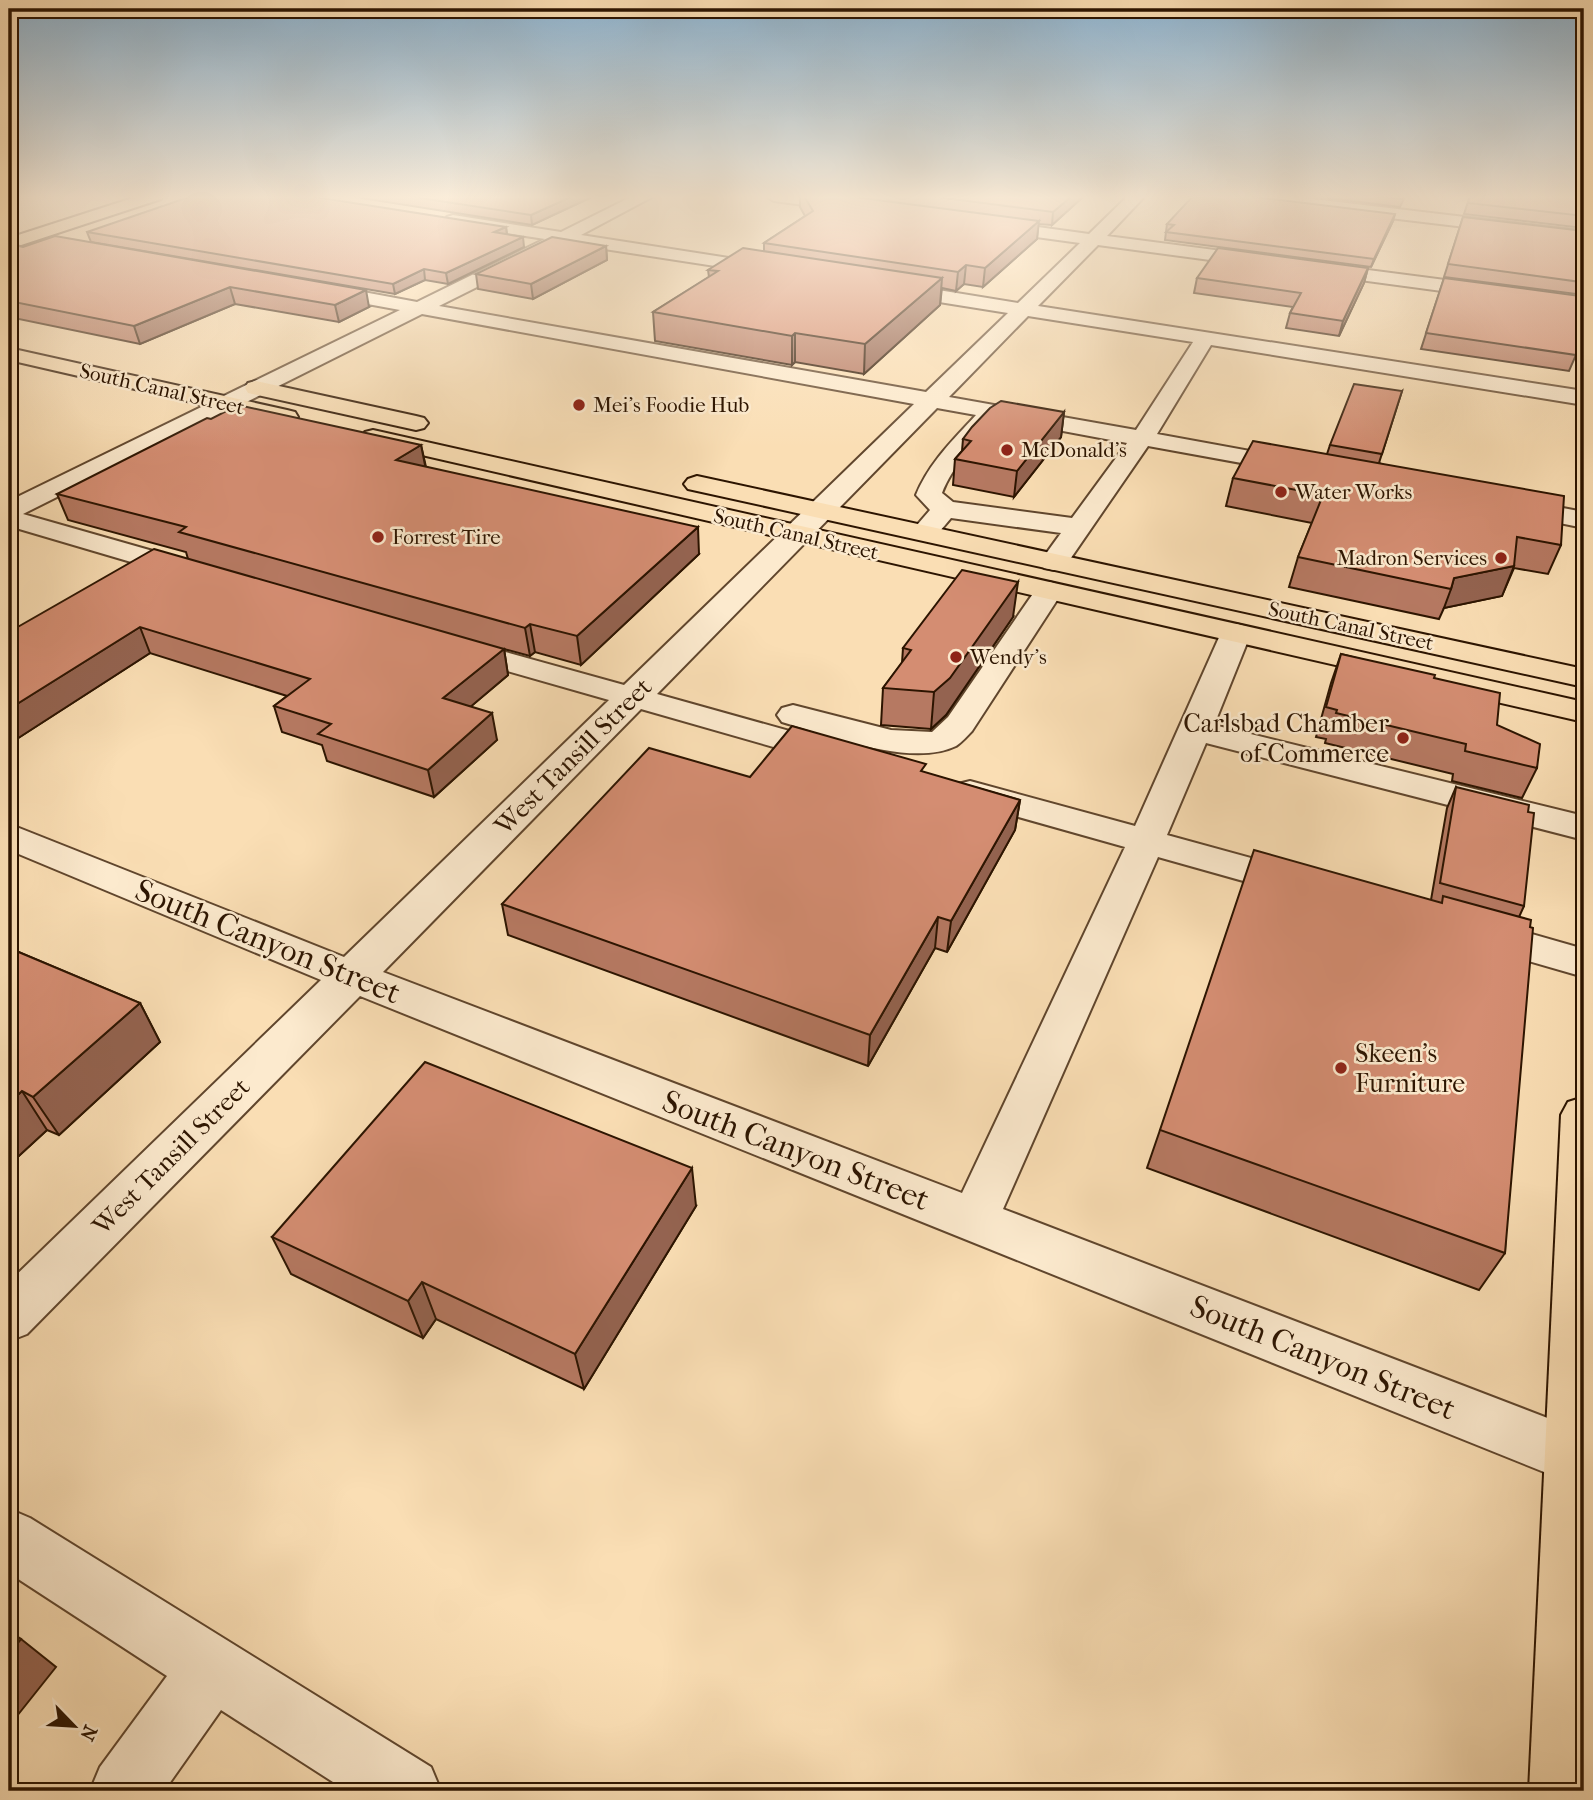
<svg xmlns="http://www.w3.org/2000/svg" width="1593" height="1800" font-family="'IM FELL French Canon',serif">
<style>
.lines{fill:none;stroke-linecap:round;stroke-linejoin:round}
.minor-casing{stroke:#60462d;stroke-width:4}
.major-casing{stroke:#2c1400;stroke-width:4}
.highway-casing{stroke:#2c1400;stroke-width:4}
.minor{fill:#fceace;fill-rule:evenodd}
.major{fill:#fadeb4;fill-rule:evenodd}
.highway{fill:#fadeb4;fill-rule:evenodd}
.wall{fill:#b67962;stroke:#2c1400;stroke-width:2}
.shaded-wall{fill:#946350;stroke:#2c1400;stroke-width:2}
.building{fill:#d48d72;stroke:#2c1400;stroke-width:2}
.poi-dot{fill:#8f2418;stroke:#fceace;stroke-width:2.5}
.labels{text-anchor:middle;stroke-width:5;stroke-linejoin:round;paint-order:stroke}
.far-street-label{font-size:21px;fill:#2c1400;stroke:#fceace}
.far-poi-label{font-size:21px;fill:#2c1400;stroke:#fceace;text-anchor:start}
.poi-label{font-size:26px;fill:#2c1400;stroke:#fceace;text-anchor:end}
.street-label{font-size:26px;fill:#2c1400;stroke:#fceace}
.near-street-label{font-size:32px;fill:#2c1400;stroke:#fceace}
</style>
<rect width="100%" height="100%" fill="#fadeb4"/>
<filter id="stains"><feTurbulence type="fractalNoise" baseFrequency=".00286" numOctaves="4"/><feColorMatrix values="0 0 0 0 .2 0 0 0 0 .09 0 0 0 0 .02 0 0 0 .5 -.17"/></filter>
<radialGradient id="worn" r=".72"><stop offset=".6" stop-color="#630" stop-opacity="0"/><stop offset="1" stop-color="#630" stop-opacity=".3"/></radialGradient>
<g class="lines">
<g class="minor-casing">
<g id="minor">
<path d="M633,196H654L581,235L774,265L783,270L774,275L565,243L439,306L926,392L1008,313L889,294L882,292L880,288L882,284L889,282L1018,303L1080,243L986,230L978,225L980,221L986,220L1089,234L1128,196H1145L1107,236L1584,298V310L1098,245L1038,306L1584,391V405L1211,345L1157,434L1305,461L1308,466L1305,471L1296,473L1148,446L1064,568L1054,570L1044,568L1040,562L1061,533L951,518C940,531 933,542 915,538L911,532L930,510L916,495C929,463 953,440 976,415L937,408L657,694L843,746L848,753L843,760L831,763L819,760L641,709L383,972L962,1193L1125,847L958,800L952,792L958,784L970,781L1135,826L1221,633L1225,627L1236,624L1247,627L1251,633L1214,725L1584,816V840L1206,743L1167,835L1313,875L1319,884L1313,893L1300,897L1158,857L1003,1209L1584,1432V1488L360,996L27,1334L9,1341V1282L321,980L9,850V824L344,957L609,700L444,653L440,647L444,641L455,638L624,685L914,404L422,314L23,514L202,565L206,571L202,577L192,579L182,577L9,526V501L400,310L308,293L306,289L308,285L315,283L417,302L545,239L453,225L447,223L445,220L447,217L453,215L561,232ZM1028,316L1193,342L1136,430L949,397ZM1004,420L1127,443L1072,518L953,502L942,493C951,469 980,430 1004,420Z"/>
<path d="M766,196C787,196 844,192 858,206L850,211L774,201Z"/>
<polygon points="1238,196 1288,196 1584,231 1584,241 1246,201"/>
<polygon points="1510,498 1584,512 1584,528 1501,511 1497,506 1501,501"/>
<path d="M1049,582L1059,585L1063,591L972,731C967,736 962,742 956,746C911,768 827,735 782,722L777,715L782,708L793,705L891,730L932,732L948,717L1039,585Z"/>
<polygon points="1483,920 1584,949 1584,977 1469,944 1463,934 1469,924"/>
<polygon points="9,1509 30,1518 431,1767 441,1791 347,1791 221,1710 164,1791 90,1791 100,1767 167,1676 9,1573"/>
</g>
</g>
<g class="major-casing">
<polygon id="major" points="139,196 163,196 161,199 9,249 9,238"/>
</g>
<g class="highway-casing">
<g id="highway">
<polygon points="9,348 287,410 295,412 298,417 295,422 287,424 9,360"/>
<polygon points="256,381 416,416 424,418 428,423 424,428 416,430 248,393 245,388 248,383"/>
<polygon points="373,430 1584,702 1584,722 365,442 361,437 365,432"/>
<polygon points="697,476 1584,669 1584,687 688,489 684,484 688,479"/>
<polygon points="1584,1097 1584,1791 1529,1791 1561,1115 1568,1102"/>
</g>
</g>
<use href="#minor" class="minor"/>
<use href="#major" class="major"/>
<use href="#highway" class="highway"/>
</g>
<g class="wall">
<polygon points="349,196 594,196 532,225"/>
<polygon points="800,196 1084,196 1052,225 1038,224 1037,239 983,287 964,284 956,291 942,288 940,305 864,374 795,362 792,365 655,341 653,312 709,277 708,270 764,251 764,243 805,216 800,207"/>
<polygon points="1312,196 1405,196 1400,207"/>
<polygon points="1470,196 1584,196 1584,224 1583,228 1464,214"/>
<polygon points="1463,217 1581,282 1576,294 1444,277"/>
<polygon points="1393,221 1371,267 1165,240 1167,224"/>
<polygon points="506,227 507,234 524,247 448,284 425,280 395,294 91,242 87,232"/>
<polygon points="9,244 369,307 339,322 235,304 140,344 9,317"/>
<polygon points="606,246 607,260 533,299 478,289 476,274"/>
<polygon points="1368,268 1364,283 1339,336 1286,328 1290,313 1293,307 1194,293 1197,278"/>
<polygon points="1444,278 1576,355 1569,371 1421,349"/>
<polygon points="1402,391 1379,463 1561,545 1548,574 1514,568 1502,596 1444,608 1439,619 1289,587 1298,557 1312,523 1226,506 1233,478 1327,454 1330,445"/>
<polygon points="1064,412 1061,437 1014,497 953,485 955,459 962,451 963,439"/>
<polygon points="421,445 426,467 699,554 581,665 535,652 530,656 504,649 508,675 470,707 497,740 434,797 327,761 322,745 282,732 274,706 287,696 150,653 9,744 9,632 188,559 186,552 68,520 57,494"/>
<polygon points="1013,617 946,715 931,729 881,725 883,688 902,663 903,648"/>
<polygon points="1341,654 1434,678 1497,725 1537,768 1522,798 1452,781 1453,774 1325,743 1326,739 1316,737 1331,683"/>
<polygon points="925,773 1020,800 1015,830 947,952 935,948 868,1066 508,935 502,904 750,777"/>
<polygon points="1456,787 1524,906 1519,917 1505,1253 1479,1290 1147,1168 1160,1130 1431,900 1447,808"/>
<polygon points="9,948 140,1003 160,1042 59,1135 47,1130 9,1165"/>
<polygon points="696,1206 584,1389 436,1319 423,1338 291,1274 272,1237"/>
</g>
<g class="shaded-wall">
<polygon points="573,196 594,196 532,225 531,215"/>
<polygon points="1072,196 1084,196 1052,225 1053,212"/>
<polygon points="1395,214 1393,221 1371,267 1374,259"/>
<polygon points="1039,221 1037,239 983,287 985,268"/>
<polygon points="506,227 507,237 494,232"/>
<polygon points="523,237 524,247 448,284 446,273"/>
<polygon points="606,246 607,260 533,299 531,284"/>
<polygon points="966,265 964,284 956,291 958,272"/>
<polygon points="1368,268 1364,283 1339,336 1343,321"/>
<polygon points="424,269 425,280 395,294 393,284"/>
<polygon points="942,278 940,305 864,374 865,344"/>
<polygon points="230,287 235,304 140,344 134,326"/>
<polygon points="366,290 369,307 339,322 335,305"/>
<polygon points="795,333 795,362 792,365 792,336"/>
<polygon points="1064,412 1061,437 1014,497 1017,471"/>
<polygon points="421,445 426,470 396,460"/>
<polygon points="698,527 699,554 581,665 577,636"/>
<polygon points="1514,566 1502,596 1444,608 1451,589 1454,578"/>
<polygon points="1018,582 1013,617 946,715 931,729 934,692"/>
<polygon points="530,624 535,652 530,656 525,628"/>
<polygon points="140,627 150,653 9,744 9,709"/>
<polygon points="504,649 508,675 449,725 443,698"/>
<polygon points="492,713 497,740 434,797 428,770"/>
<polygon points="1020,800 1015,830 947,952 951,921"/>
<polygon points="938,917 935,948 868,1066 870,1035"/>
<polygon points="140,1003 160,1042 59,1135 33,1097"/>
<polygon points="22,1091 47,1130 9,1165 9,1103"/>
<polygon points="692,1168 696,1206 584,1389 575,1354"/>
<polygon points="422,1282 436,1319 423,1338 408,1301"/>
<polygon points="21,1639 56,1667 9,1726 9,1653"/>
</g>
<g class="building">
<polygon points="192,196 309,196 506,227 494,232 523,237 446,273 424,269 393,284 87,232"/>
<polygon points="407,196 573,196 531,215"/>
<polygon points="804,196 846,196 1039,221 985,268 966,265 958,272 764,243 813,211"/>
<polygon points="929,196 1072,196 1053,212"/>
<polygon points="1193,196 1247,196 1395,214 1374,259 1166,232 1174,225 1167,224"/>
<polygon points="1375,196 1403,196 1402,199"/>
<polygon points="1470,196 1584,196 1584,216 1468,203"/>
<polygon points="1463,217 1584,231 1584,250 1581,282 1448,264"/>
<polygon points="55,236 366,290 335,305 230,287 134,326 9,301 9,244 23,247"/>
<polygon points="552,237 606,246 531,284 476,274"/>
<polygon points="743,248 942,278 865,344 795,333 792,336 653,312 718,271 708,270"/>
<polygon points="1218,248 1368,268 1343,321 1290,313 1301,293 1197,278"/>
<polygon points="1444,278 1580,296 1576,355 1426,333"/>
<polygon points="1354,384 1402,391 1382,454 1330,445"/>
<polygon points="1001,401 1064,412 1017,471 955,459 971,441 963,439 972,427 990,408"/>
<polygon points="238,405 421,445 396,460 698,527 577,636 530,624 525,628 179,532 186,527 57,494 207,418 211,419"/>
<polygon points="1253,441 1564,496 1561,545 1517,537 1514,566 1454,578 1451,589 1298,557 1323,495 1233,478"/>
<polygon points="154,549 504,649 443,698 492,713 428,770 318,734 331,724 274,706 310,679 140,627 9,709 9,632"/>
<polygon points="962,570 1018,582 950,678 934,692 883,688 911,650 903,648"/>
<polygon points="1341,654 1435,675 1434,678 1500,693 1497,725 1540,744 1537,768 1465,751 1466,744 1336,713 1337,710 1326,707"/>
<polygon points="792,726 926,764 921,771 1020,800 951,921 938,917 870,1035 502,904 649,748 750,777"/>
<polygon points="1456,787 1529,805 1528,812 1534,813 1524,906 1440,883"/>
<polygon points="1254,850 1442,903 1443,896 1531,920 1530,927 1533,928 1505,1253 1160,1130"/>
<polygon points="9,948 140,1003 33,1097 22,1091 9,1103"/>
<polygon points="425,1062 692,1168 575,1354 422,1282 408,1301 272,1237"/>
<polygon points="9,1631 21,1639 9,1653"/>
</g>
<linearGradient id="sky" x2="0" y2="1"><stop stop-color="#8db6d5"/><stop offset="0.44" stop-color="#fdf0dd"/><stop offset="1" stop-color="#fdf0dd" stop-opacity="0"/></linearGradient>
<rect width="1593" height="448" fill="url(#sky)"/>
<g class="poi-dot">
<circle cx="579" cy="405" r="7"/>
<circle cx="1007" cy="450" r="7"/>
<circle cx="1281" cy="492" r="7"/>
<circle cx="378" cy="537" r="7"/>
<circle cx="1501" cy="558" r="7"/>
<circle cx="956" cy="657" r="7"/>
<circle cx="1403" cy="738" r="7"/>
<circle cx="1341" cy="1068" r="7"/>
</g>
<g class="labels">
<g class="far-street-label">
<text transform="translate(162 389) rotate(13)" y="7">South Canal Street</text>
<text transform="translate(796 534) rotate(13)" y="7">South Canal Street</text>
<text transform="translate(1351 626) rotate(12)" y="7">South Canal Street</text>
</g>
<g class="far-poi-label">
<text x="593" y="412">Mei's Foodie Hub</text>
<text x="1021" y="457">McDonald's</text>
<text x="1295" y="499">Water Works</text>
<text x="392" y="544">Forrest Tire</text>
<text x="1487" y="565" text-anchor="end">Madron Services</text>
<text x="970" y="664">Wendy's</text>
</g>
<g class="poi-label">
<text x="1389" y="732">Carlsbad Chamber<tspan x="1389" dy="30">of Commerce</tspan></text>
<text x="1355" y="1062" text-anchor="start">Skeen's<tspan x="1355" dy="30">Furniture</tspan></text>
</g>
<g class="street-label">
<text transform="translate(573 756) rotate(-45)" y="9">West Tansill Street</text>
<text transform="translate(171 1156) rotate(-45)" y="9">West Tansill Street</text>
</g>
<g class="near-street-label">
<text transform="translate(268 941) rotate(22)" y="11">South Canyon Street</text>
<text transform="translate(796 1150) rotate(21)" y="11">South Canyon Street</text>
<text transform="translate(1323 1357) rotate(22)" y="11">South Canyon Street</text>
</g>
</g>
<rect width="1593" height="1800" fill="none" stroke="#fadeb4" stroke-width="35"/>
<rect x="10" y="10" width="1572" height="1779" fill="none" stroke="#2c1400" stroke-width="3.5"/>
<rect x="18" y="18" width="1558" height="1765" fill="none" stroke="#2c1400" stroke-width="2"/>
<g transform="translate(74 1726) rotate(115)" stroke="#fceace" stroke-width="5" paint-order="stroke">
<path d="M0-5L12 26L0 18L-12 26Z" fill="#2c1400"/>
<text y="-10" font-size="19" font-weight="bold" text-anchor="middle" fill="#2c1400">N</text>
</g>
<rect width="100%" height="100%" filter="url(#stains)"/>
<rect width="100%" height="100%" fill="url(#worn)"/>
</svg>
